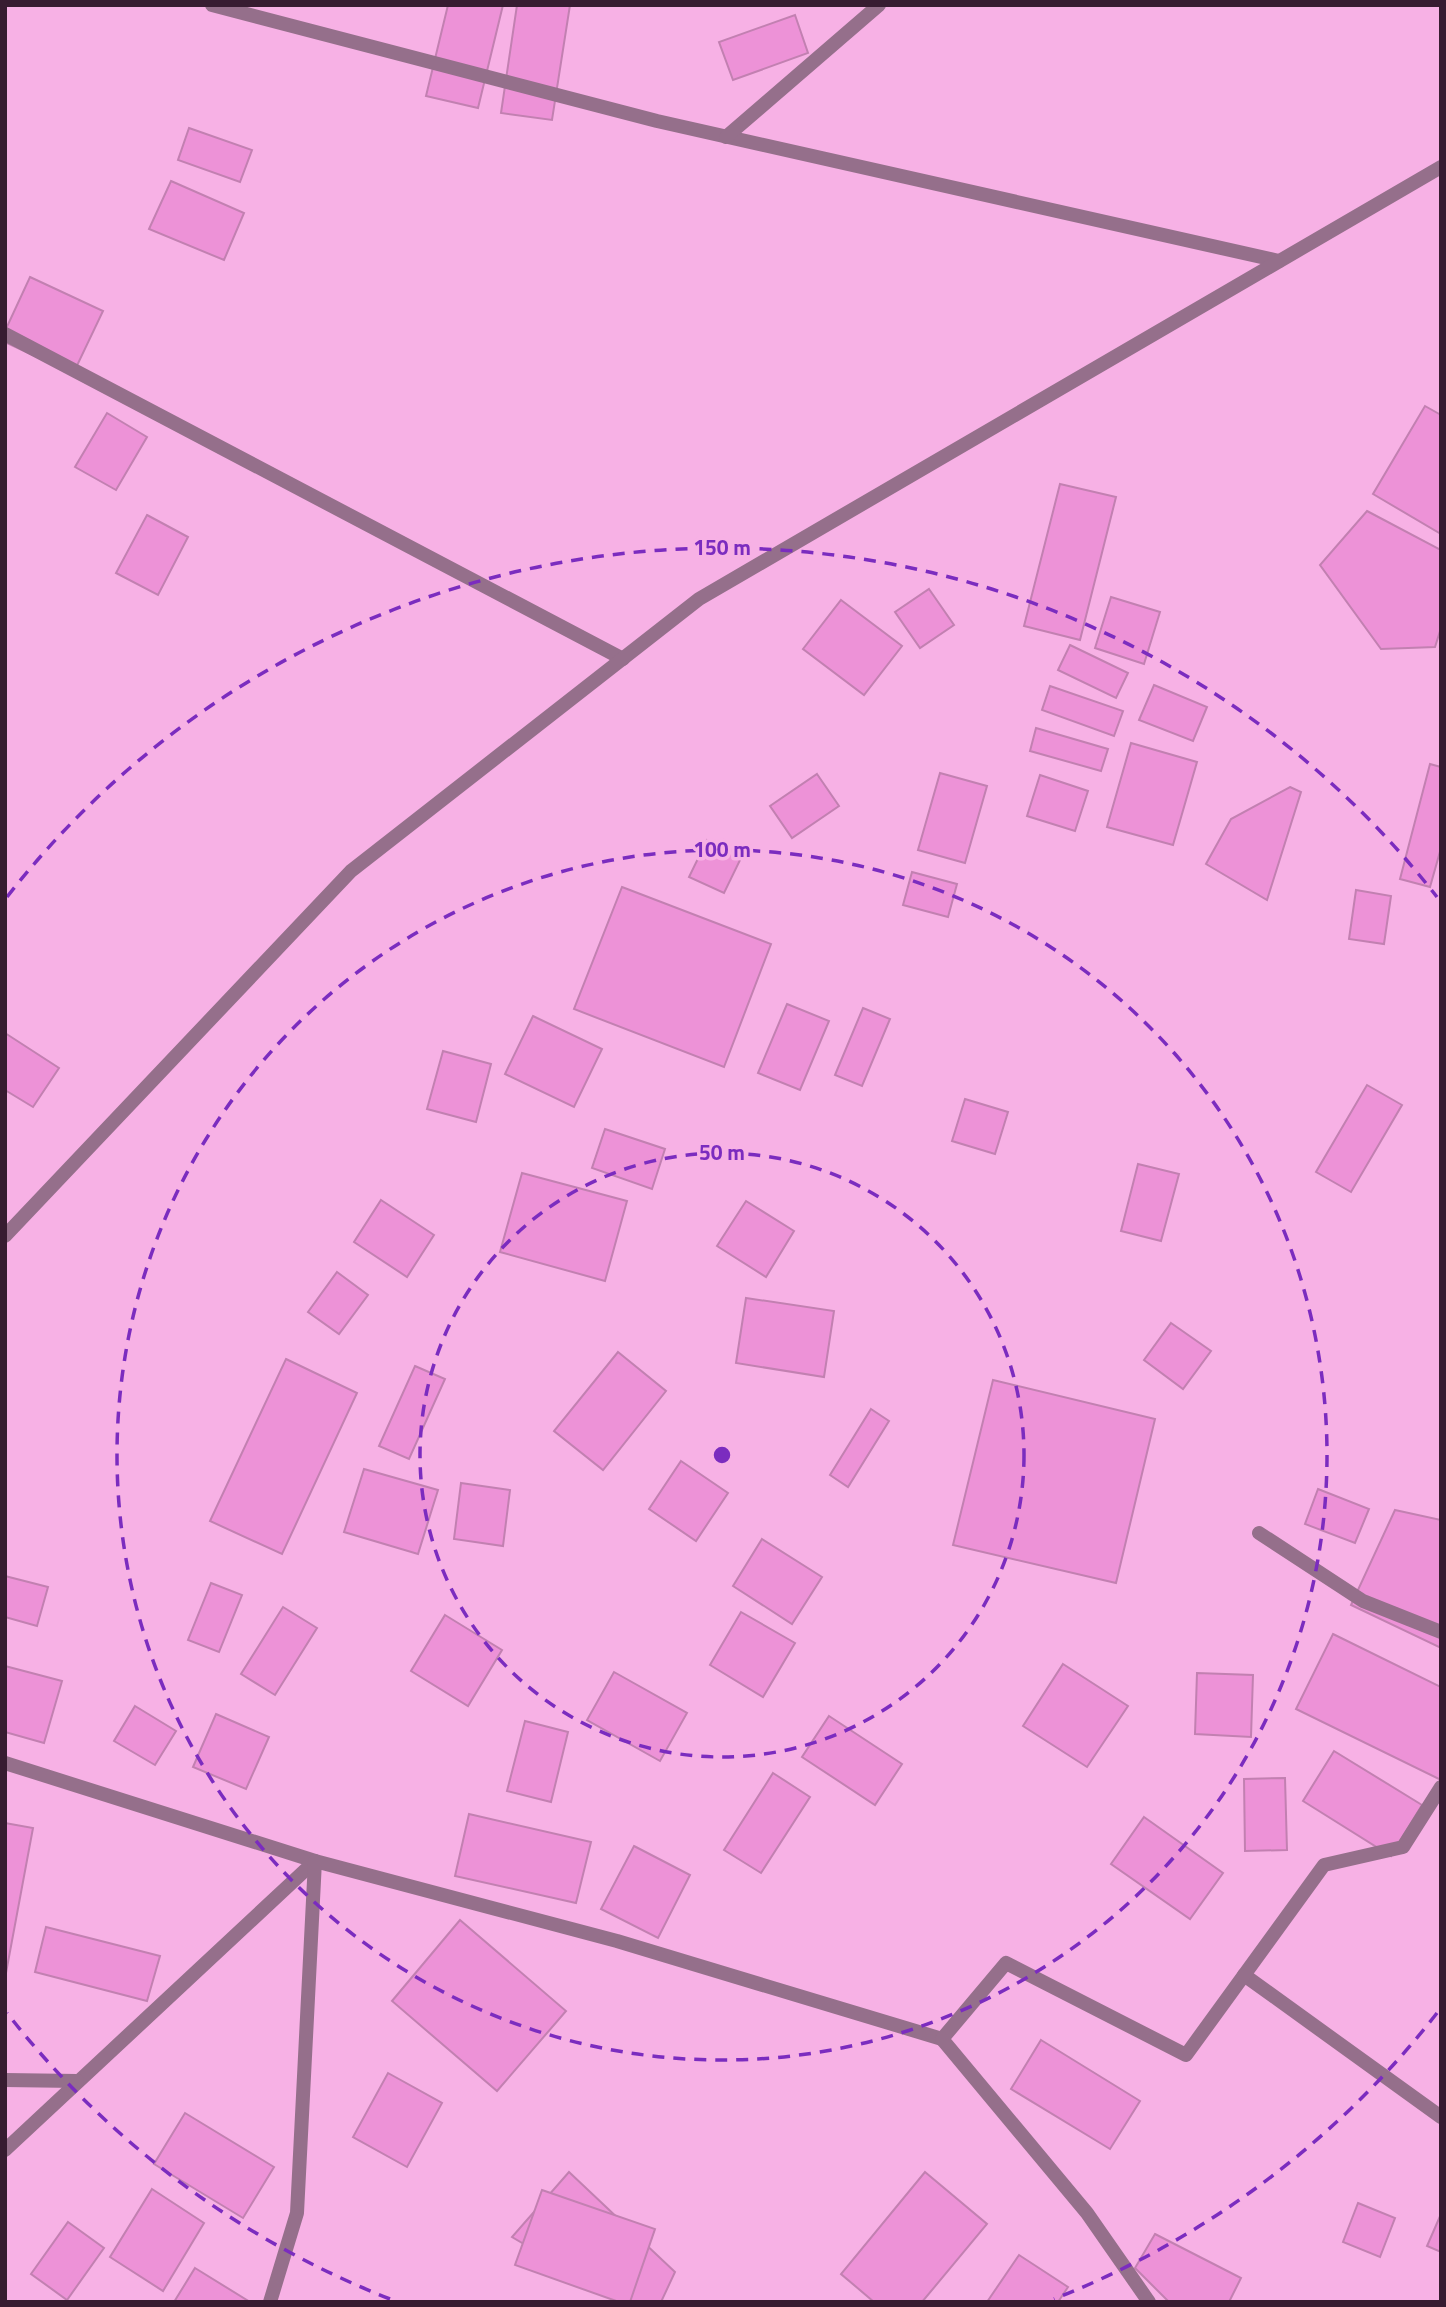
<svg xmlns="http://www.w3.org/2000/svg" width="1446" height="2307" font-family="'Titillium Web',sans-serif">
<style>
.building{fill:#ed92d7;stroke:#c280b1;stroke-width:2}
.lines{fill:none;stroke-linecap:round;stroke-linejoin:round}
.minor{stroke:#956f8b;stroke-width:14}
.ring{fill:none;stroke:#7b2cbf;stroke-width:3.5;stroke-dasharray:12 9}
.centre{fill:#7b2cbf;stroke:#f7b1e5;stroke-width:3.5}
.ring-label{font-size:21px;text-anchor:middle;font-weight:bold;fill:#7b2cbf;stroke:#f7b1e5;stroke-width:7;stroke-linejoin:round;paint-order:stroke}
</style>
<rect width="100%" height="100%" fill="#f7b1e5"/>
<g class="building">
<polygon points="448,5 503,5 478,108 426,96"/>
<polygon points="517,5 570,5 552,120 501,113"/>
<polygon points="795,15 808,53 733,80 719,42"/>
<polygon points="189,128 252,150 240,182 178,160"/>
<polygon points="171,181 244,213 224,260 149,229"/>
<polygon points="30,277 103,311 73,374 5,342 5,331"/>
<polygon points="1425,406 1441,415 1441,534 1373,494"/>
<polygon points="107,413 147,437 116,490 75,467"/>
<polygon points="1060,484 1116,497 1080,640 1024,626"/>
<polygon points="1367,511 1441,550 1441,628 1435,647 1381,649 1320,565"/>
<polygon points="147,515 188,537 158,595 116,573"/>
<polygon points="929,589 954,625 920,648 895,612"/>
<polygon points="1111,597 1160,612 1144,664 1095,648"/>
<polygon points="841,600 902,646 864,695 803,649"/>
<polygon points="1070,645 1128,673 1116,698 1058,670"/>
<polygon points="1154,685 1207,707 1193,741 1139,720"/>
<polygon points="1050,686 1123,711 1114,736 1042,710"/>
<polygon points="1036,728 1108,749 1101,771 1030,751"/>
<polygon points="1131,743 1197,762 1173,845 1107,827"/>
<polygon points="1430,764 1441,767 1441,848 1430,887 1400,879"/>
<polygon points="940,773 987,786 965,863 918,850"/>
<polygon points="817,774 839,806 792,838 770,806"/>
<polygon points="1040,775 1088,791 1075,831 1027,816"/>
<polygon points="1290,787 1301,792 1267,900 1206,864 1231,819"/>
<polygon points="707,840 742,856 724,893 689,877"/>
<polygon points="912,872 957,884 948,917 903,905"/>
<polygon points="622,887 771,944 724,1067 574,1009"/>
<polygon points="1356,890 1391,896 1384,944 1349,939"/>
<polygon points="787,1004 829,1021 800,1090 758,1073"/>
<polygon points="863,1008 890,1019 862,1086 835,1075"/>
<polygon points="533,1016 602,1049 574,1107 505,1074"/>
<polygon points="5,1033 59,1068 33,1107 5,1090"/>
<polygon points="443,1051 491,1064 476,1122 427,1109"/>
<polygon points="1367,1085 1402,1105 1351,1192 1316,1172"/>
<polygon points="965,1099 1008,1112 995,1154 952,1141"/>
<polygon points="605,1129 665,1149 652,1189 592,1168"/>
<polygon points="1138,1164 1179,1174 1161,1241 1121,1231"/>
<polygon points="522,1173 627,1201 605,1281 500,1252"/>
<polygon points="381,1200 434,1235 407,1277 354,1242"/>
<polygon points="746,1201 794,1231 766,1277 717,1246"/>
<polygon points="337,1272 368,1295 339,1334 308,1312"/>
<polygon points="746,1298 834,1311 824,1377 736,1363"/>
<polygon points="1171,1323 1211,1351 1183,1389 1144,1360"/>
<polygon points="618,1352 666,1391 603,1470 554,1431"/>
<polygon points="286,1359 357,1393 282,1554 210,1521"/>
<polygon points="415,1366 445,1379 409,1459 379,1446"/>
<polygon points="993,1380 1155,1419 1116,1583 953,1545"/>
<polygon points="871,1409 889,1421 848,1487 830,1475"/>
<polygon points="681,1461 728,1493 696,1541 649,1509"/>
<polygon points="364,1469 438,1490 418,1554 344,1532"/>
<polygon points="461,1483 510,1490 503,1546 454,1539"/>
<polygon points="1318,1489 1369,1509 1355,1543 1305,1524"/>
<polygon points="1395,1510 1441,1520 1441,1648 1351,1605"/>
<polygon points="762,1539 822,1577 792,1624 733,1586"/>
<polygon points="5,1576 48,1587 37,1626 5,1617"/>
<polygon points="211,1583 242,1595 219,1652 188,1640"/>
<polygon points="283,1607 317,1628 275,1695 241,1674"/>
<polygon points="741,1612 795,1643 763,1697 710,1665"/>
<polygon points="445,1615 502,1650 468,1706 411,1671"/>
<polygon points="1333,1634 1441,1687 1441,1780 1296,1709"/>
<polygon points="1063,1664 1128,1706 1087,1767 1023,1726"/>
<polygon points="5,1666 62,1681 44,1743 5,1732"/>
<polygon points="614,1672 687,1713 660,1761 587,1720"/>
<polygon points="1197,1673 1253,1675 1251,1737 1195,1734"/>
<polygon points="135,1706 176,1731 155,1765 114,1741"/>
<polygon points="216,1714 269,1737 246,1789 193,1767"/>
<polygon points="829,1716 902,1764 875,1805 802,1757"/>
<polygon points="525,1721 568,1732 551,1802 507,1791"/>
<polygon points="1334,1751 1422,1805 1391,1856 1303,1801"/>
<polygon points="773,1773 810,1797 761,1873 724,1850"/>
<polygon points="1285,1778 1287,1850 1245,1851 1244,1779"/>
<polygon points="469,1814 591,1842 576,1903 455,1876"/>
<polygon points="1144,1817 1223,1873 1190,1919 1111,1864"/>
<polygon points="5,1823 33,1828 6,1973 5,1973"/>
<polygon points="634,1846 690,1875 658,1938 601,1909"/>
<polygon points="460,1920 566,2011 497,2091 392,2001"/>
<polygon points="46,1927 160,1956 147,2001 35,1972"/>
<polygon points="1041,2040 1140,2101 1110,2149 1011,2089"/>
<polygon points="388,2073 442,2103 407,2167 353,2137"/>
<polygon points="185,2113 274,2167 243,2218 154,2164"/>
<polygon points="569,2172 675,2272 661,2302 623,2302 512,2237"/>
<polygon points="925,2172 987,2224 922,2302 874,2302 841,2274"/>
<polygon points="152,2189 204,2223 163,2291 110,2257"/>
<polygon points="542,2190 655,2229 630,2302 619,2302 515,2265"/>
<polygon points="1358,2203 1395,2218 1380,2257 1343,2242"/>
<polygon points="1441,2214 1441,2252 1427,2246"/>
<polygon points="68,2222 104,2248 67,2300 31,2274"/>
<polygon points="1155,2234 1241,2278 1229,2302 1169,2302 1135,2268"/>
<polygon points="1019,2255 1068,2287 1058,2302 987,2302"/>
<polygon points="195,2268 250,2302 174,2302"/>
</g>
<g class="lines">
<g class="minor">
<polyline points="212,5 657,121 1279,261"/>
<polyline points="726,137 879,5"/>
<polyline points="5,334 623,659"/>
<polyline points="5,1236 351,871 699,599 1441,167"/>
<polyline points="1259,1533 1363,1601 1441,1632"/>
<polyline points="5,1763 315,1861 5,2150"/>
<polyline points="1244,1975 1441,2117"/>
<polyline points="5,2080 77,2081"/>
<polyline points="270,2302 297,2213 315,1861 617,1941 942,2039"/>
<polyline points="1149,2302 1087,2213 942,2039 1006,1963 1186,2055 1324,1865 1403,1847 1441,1787"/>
</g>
</g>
<g class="ring">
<circle cx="722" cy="1455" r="302"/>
<circle cx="722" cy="1455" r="605"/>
<path d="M1437 2013A907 907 0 0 1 1054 2299M390 2299A907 907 0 0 1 7 2013M7 897A907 907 0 0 1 1437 897"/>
</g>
<circle cx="722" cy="1455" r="10" class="centre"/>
<g class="ring-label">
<text x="722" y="555">150 m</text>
<text x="722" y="857">100 m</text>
<text x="722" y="1160">50 m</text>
</g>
<rect width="1446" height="2307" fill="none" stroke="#371c31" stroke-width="14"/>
</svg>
